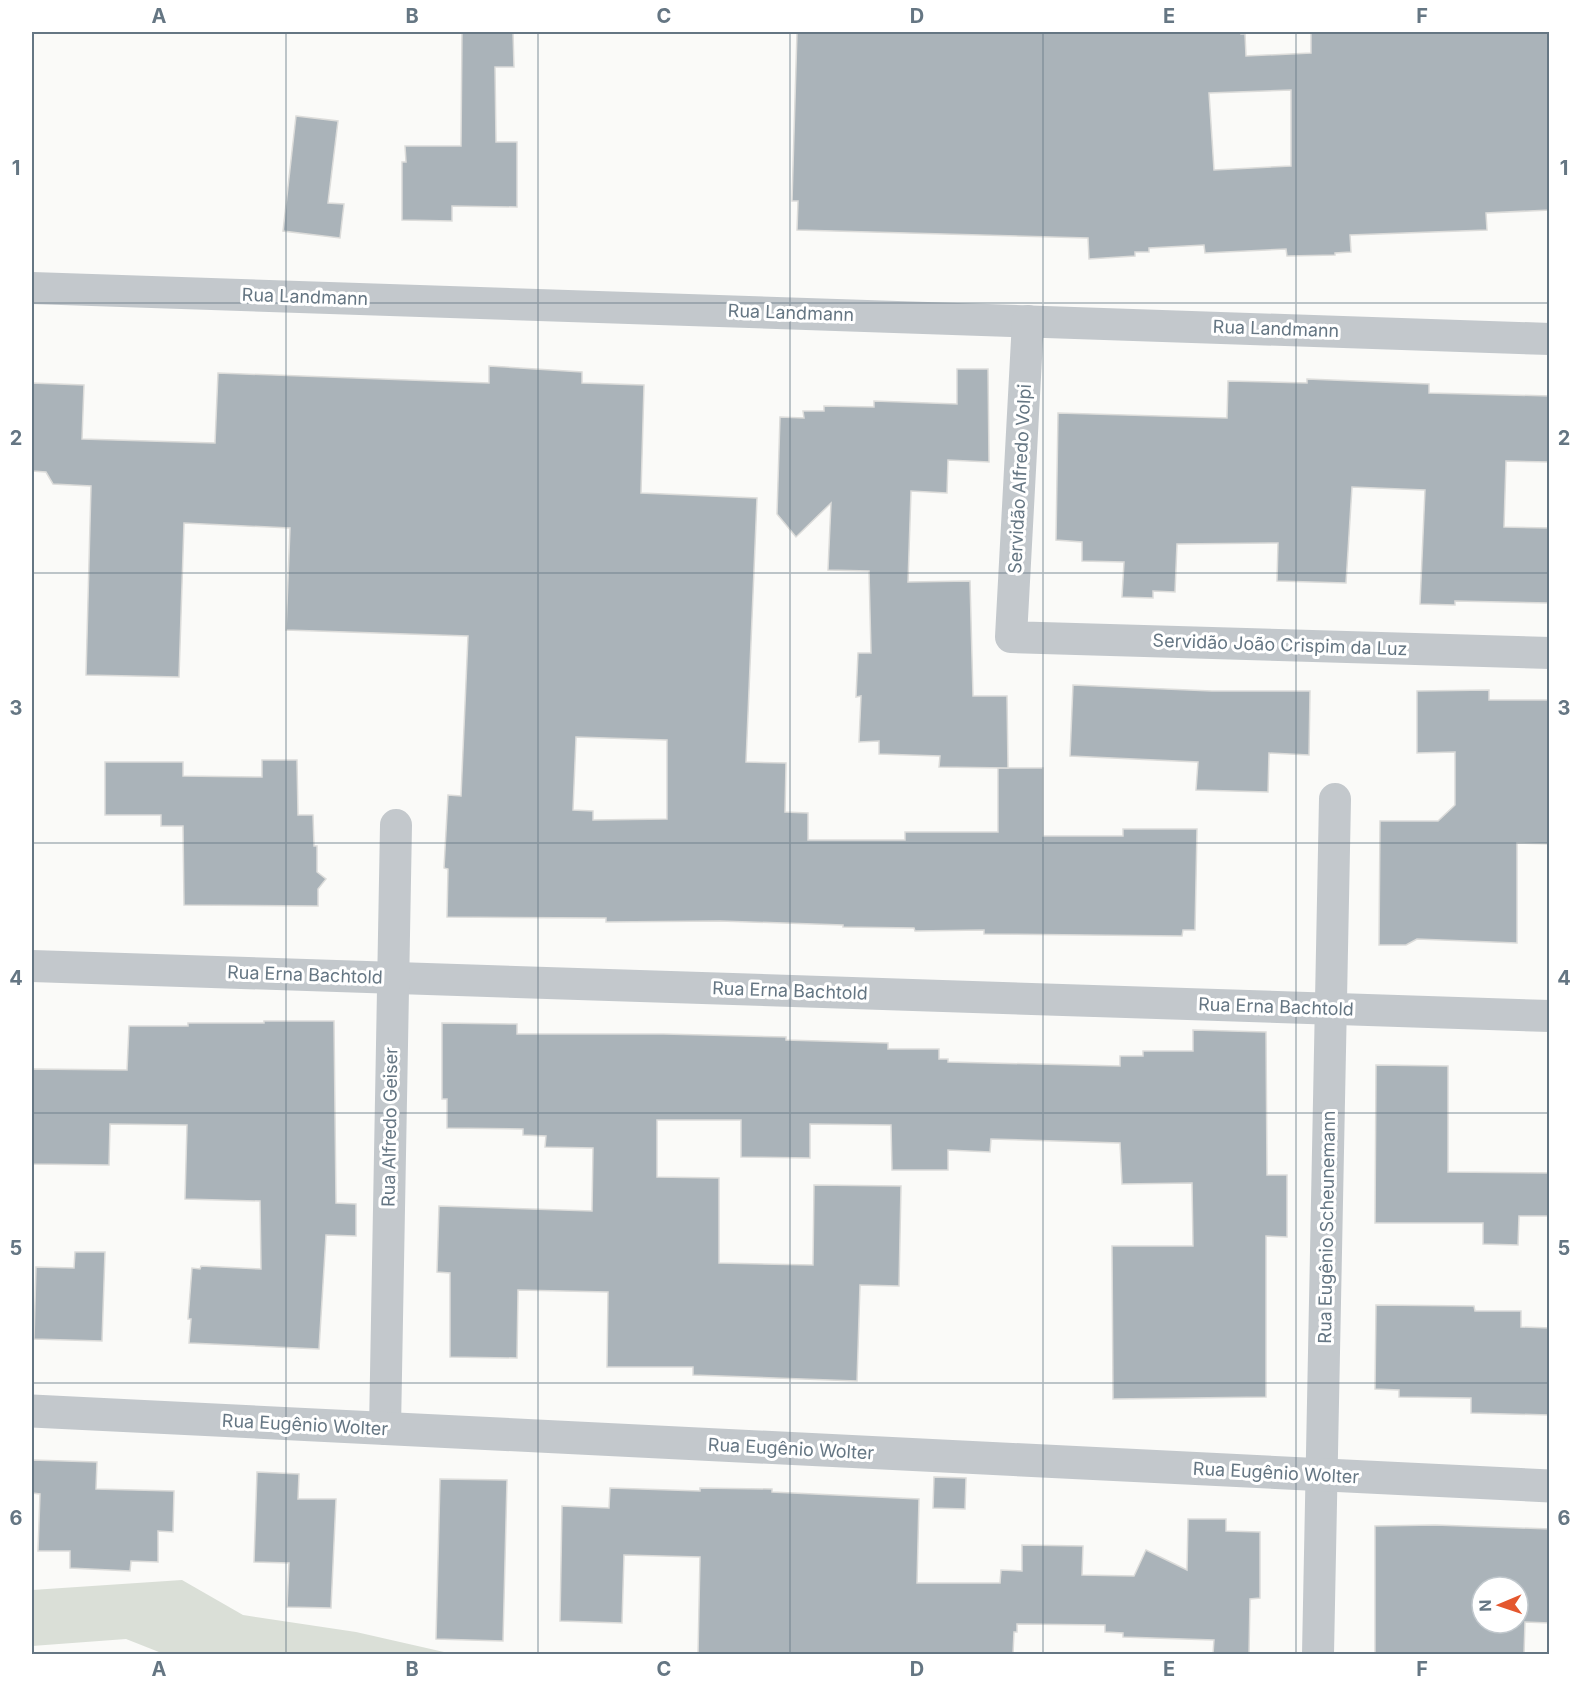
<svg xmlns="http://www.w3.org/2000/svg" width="1581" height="1686" font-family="Inter,sans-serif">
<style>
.green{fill:#dadfd7}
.building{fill:#aab3b9;stroke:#dcdcda;stroke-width:1.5;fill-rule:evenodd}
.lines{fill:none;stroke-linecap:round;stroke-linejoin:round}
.minor{stroke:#c3c8cc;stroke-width:32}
.tertiary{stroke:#c3c8cc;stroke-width:33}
.grid{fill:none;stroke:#657683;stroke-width:1.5;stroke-opacity:0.55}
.labels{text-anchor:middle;stroke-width:6;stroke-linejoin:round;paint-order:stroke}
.street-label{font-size:18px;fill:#657683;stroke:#fff}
.neatline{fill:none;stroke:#657683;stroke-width:2}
.grid-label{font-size:20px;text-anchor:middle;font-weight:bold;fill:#657683}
</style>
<rect width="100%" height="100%" fill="#fafaf8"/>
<polygon class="green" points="182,1580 243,1615 356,1632 444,1652 443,1654 164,1654 126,1639 32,1646 32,1590"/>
<g class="building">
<polygon points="462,32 513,32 514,67 495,67 496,142 517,142 517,207 452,206 452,221 402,220 402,162 406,162 405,146 461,146"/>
<path d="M797,32H1241V34H1245L1246,56L1311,53V32H1550V210L1486,213L1487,230L1350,235L1351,252L1335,253V255L1287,256L1286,249L1205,253L1204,245L1149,248V252H1135V256L1089,259L1088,238L797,230L798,201H792ZM1291,90V166L1214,170L1209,93Z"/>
<polygon points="296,116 338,121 328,203 344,204 340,238 283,231"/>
<path d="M489,366L582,372V383L644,385L641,493L757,498L746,762L786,763L785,812L808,813V840H905V832H998V768H1043V836H1123V829H1197L1195,930H1183L1182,936L984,934V930L915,931L914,928L843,927V925L720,921L606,922V918L447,917L448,869L444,868L448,795L461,796L468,636L286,630L290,528L184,523L179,677L86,675L91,486L53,484L46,472L32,471V383L84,385L82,439L215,443L218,373L489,383ZM576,737L667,740V819L593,820V811L573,810Z"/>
<polygon points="957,369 988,369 989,462 948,460 947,493 911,491 908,582 970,581 973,696 1007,696 1008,768 939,767 940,756 879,754 879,741 859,742 861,696 856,697 858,653 871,653 869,571 828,570 831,503 796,537 777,514 780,417 804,418 803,411 824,411 824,406 874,407 874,401 957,404"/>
<polygon points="1307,379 1429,384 1429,393 1550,396 1550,462 1506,461 1504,527 1550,528 1550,603 1455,601 1455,605 1420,604 1425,490 1352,487 1346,583 1277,581 1278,543 1177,544 1175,592 1153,591 1153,598 1122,597 1124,562 1082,561 1082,542 1056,540 1058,413 1227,418 1228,381 1307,383"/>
<polygon points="1073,685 1212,691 1310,691 1309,755 1269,753 1268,792 1196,790 1198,762 1070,756"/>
<polygon points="1489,690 1489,700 1550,700 1550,844 1517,843 1517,943 1417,939 1406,945 1379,945 1380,821 1438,821 1455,805 1455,752 1417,753 1417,691"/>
<polygon points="262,760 297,760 298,815 313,815 314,846 317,846 317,872 326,879 318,889 318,906 184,905 183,826 161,826 161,815 105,815 105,762 183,762 183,776 262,777"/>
<polygon points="264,1021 334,1021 336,1203 356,1204 356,1236 326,1235 319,1349 189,1343 191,1319 188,1319 192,1268 200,1269 201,1266 261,1269 260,1201 185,1199 187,1125 110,1124 109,1165 32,1164 32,1069 127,1070 129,1026 188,1026 188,1023 264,1023"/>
<polygon points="442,1023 517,1024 517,1034 664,1034 786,1037 786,1040 888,1043 888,1049 939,1049 939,1059 948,1059 948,1062 1120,1066 1120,1056 1143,1056 1143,1051 1193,1051 1193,1030 1266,1032 1267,1175 1287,1175 1287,1237 1266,1236 1266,1397 1113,1399 1112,1246 1193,1246 1192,1183 1122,1184 1120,1143 991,1139 990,1152 948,1150 948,1170 892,1170 891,1125 810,1124 810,1158 741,1157 741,1120 657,1120 657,1177 719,1178 719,1263 813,1265 814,1185 901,1186 899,1286 860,1285 857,1381 693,1375 693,1367 607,1367 608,1292 518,1290 517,1358 450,1357 450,1273 437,1272 439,1206 592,1211 593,1148 545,1147 546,1136 523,1135 523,1129 447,1128 447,1099 442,1099"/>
<polygon points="1376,1065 1448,1066 1448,1172 1550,1173 1550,1216 1519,1216 1518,1245 1483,1244 1483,1223 1375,1223"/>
<polygon points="75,1252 105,1252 102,1341 34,1339 36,1267 74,1268"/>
<polygon points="1376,1305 1474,1306 1475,1311 1521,1311 1521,1327 1550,1328 1550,1415 1471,1413 1471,1398 1399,1397 1399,1390 1375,1389"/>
<polygon points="32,1460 97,1462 96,1489 174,1491 173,1532 158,1531 158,1562 131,1561 130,1571 70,1568 70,1551 38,1551 40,1494 32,1493"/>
<polygon points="257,1472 299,1474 298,1499 336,1499 331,1608 287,1607 289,1563 254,1562"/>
<polygon points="934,1477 966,1478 965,1509 933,1508"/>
<polygon points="440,1479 507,1480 503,1641 436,1639"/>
<polygon points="610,1488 700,1491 700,1488 772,1489 772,1492 919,1499 917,1583 1000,1583 1001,1570 1022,1571 1022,1545 1083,1546 1082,1575 1134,1576 1146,1550 1187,1570 1188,1519 1226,1519 1226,1531 1260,1532 1260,1598 1250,1599 1249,1654 1213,1654 1214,1640 1123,1637 1123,1633 1105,1632 1105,1625 1017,1624 1017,1632 1014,1632 1013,1654 698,1654 700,1557 624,1555 622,1623 560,1621 562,1506 609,1508"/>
<path d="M1435,1525L1550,1529V1623L1525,1622L1524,1654H1375V1526ZM1482,1587H1518V1623H1482Z"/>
</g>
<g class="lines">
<g class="minor">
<polyline points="32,288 1550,339"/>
<polyline points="1028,321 1011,637 1550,653"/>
<polyline points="32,966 1550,1016"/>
<polyline points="385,1429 396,825"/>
<polyline points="1318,1654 1335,799"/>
</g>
<polyline class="tertiary" points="32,1411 1550,1486"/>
</g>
<path class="grid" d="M286,32V1654M538,32V1654M790,32V1654M1043,32V1654M1296,32V1654M32,303H1550M32,573H1550M32,843H1550M32,1113H1550M32,1383H1550"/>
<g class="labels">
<g class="street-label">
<text transform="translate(305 297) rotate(2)" y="6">Rua Landmann</text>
<text transform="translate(791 313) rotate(2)" y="6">Rua Landmann</text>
<text transform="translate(1276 329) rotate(2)" y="6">Rua Landmann</text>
<text transform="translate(1020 479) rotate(-87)" y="6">Servidão Alfredo Volpi</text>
<text transform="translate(1280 645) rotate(2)" y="6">Servidão João Crispim da Luz</text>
<text transform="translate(305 975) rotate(2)" y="6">Rua Erna Bachtold</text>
<text transform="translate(790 991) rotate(2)" y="6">Rua Erna Bachtold</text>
<text transform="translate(1276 1007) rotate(2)" y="6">Rua Erna Bachtold</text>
<text transform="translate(390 1127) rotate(-89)" y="6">Rua Alfredo Geiser</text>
<text transform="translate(1327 1227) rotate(-89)" y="6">Rua Eugênio Scheunemann</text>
<text transform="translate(305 1425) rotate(3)" y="6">Rua Eugênio Wolter</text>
<text transform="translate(791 1449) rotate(3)" y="6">Rua Eugênio Wolter</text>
<text transform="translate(1276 1473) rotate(3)" y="6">Rua Eugênio Wolter</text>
</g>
</g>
<rect width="1581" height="1686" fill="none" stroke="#ffffff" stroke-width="66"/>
<g transform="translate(1500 1605) rotate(268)"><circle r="28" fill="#ffffff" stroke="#c1c8cd" stroke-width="1.5"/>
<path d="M0-4.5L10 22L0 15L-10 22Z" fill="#e4572e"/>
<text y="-9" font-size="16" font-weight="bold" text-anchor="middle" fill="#657683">N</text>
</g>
<rect x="33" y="33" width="1515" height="1620" class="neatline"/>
<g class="grid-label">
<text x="159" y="23">A</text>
<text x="412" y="23">B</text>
<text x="664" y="23">C</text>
<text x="917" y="23">D</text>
<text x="1169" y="23">E</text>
<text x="1422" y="23">F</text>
<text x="16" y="175">1</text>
<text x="1564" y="175">1</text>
<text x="16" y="445">2</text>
<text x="1564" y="445">2</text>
<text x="16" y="715">3</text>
<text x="1564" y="715">3</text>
<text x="16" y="985">4</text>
<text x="1564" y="985">4</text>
<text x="16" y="1255">5</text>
<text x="1564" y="1255">5</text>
<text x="16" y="1525">6</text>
<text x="1564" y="1525">6</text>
<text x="159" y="1676">A</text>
<text x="412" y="1676">B</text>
<text x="664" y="1676">C</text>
<text x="917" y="1676">D</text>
<text x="1169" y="1676">E</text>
<text x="1422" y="1676">F</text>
</g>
</svg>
